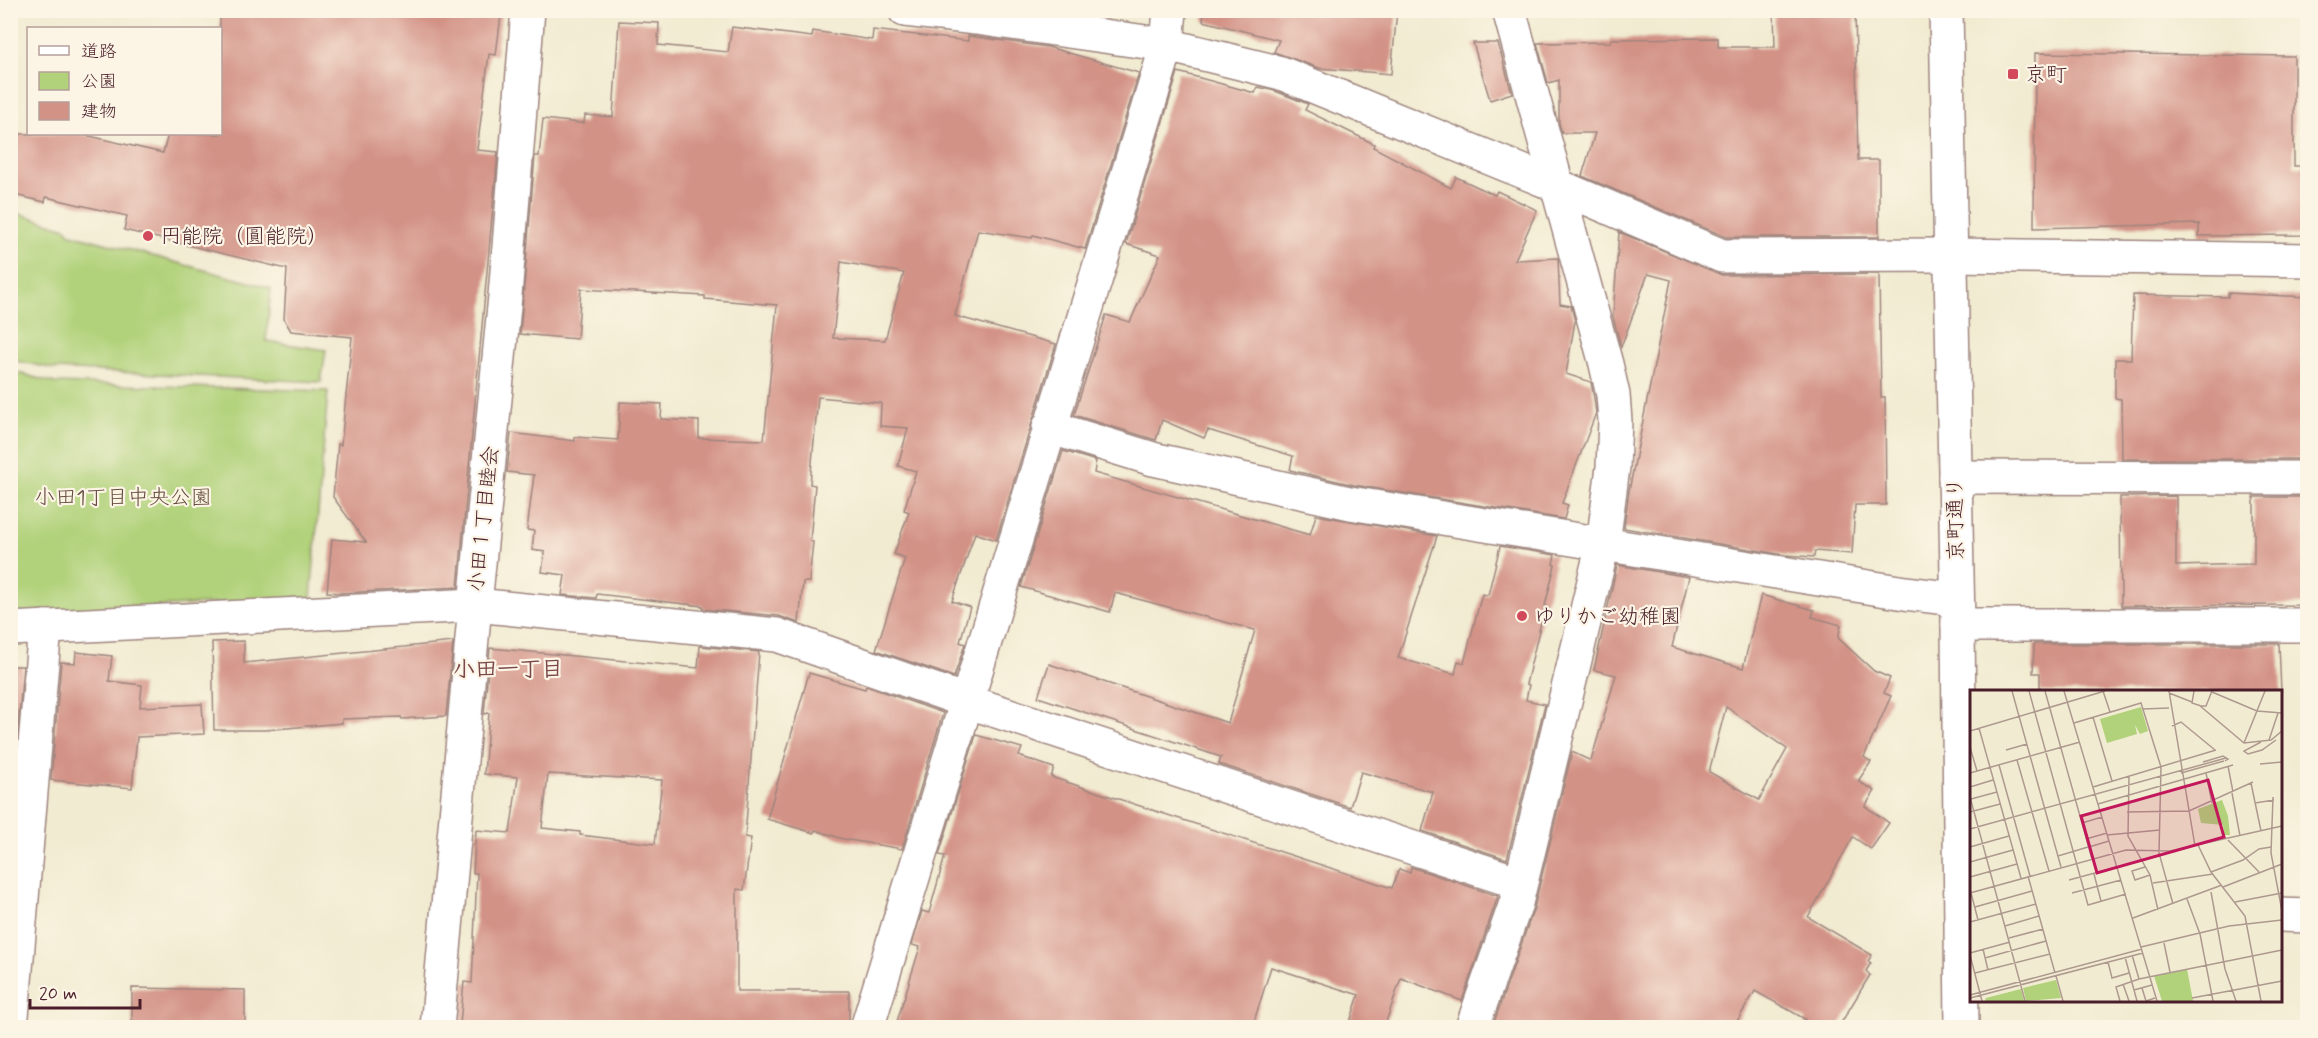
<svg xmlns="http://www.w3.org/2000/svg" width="2318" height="1038" font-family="Mynerve,'Klee One',sans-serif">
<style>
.green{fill:#b1d27a;stroke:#7e7852;stroke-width:1.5}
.building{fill:#d39286;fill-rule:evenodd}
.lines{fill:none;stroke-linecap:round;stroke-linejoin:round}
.minor-casing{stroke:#9e857e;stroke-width:36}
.tertiary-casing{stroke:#9e857e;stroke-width:36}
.minor{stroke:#fff;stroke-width:33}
.tertiary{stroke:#fff;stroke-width:33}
.poi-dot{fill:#d1495b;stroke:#fcf5e5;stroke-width:2}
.labels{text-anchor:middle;stroke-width:4.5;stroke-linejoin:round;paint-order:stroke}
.poi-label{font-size:21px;fill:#4a1f2b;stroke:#fcf5e5;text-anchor:start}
.park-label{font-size:21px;fill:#644c3f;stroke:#fcf5e5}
.street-label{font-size:21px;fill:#4a1f2b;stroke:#fcf5e5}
.neighbourhood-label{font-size:22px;font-weight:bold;fill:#7a474b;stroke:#fcf5e5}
.inset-road{fill:none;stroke:#ae998f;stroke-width:1.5}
.view{fill:#c2185b;fill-opacity:0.15;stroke:#c2185b;stroke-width:3}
.inset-edge{fill:none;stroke:#4a1f2b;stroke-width:3}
</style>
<rect width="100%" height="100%" fill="#fcf5e5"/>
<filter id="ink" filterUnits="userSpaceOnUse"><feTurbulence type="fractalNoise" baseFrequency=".0167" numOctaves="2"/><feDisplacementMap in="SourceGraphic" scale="12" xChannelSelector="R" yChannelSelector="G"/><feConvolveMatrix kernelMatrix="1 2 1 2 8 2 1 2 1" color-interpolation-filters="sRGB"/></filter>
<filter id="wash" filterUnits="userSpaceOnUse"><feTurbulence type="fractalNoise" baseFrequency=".008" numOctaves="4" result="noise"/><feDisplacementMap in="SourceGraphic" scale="24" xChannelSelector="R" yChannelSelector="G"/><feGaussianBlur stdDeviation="1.35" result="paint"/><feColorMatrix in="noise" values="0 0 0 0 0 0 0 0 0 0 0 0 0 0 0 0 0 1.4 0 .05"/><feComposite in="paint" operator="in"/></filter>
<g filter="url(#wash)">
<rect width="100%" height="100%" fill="#f1ebd1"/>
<g class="green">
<polygon points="10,211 66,228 71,234 271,288 266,341 326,350 321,382 55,369 11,360"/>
<polygon points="11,371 55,383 328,391 311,598 11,615"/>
</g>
<g id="blocks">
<g class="building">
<polygon points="220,10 467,10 501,15 496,55 489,54 477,150 498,152 458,587 340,593 327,592 332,539 366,542 333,497 338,444 341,445 352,337 291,331 284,319 287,269 124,230 127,216 46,197 45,202 10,194 10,134 81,134 163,153 168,134 220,134"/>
<polygon points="1204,10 1397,10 1391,74 1319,68 1274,52 1279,40 1203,21"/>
<polygon points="1774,10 1855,10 1858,160 1879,160 1879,237 1726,237 1582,176 1595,133 1562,133 1559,123 1559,80 1548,83 1537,43 1611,42 1611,39 1718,38 1718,47 1775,47"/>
<path d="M619,21L659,23L658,45L728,52L732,27L812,37L813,31L872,40L873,30L968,41V36L1048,47L1139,73L1085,249L1033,235L1032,238L978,230L955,316L1056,344L996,540L975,533L952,601L970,607L960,642L965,644L954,677L876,650L905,558L894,554L909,512L904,510L916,471L898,466L908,428L880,426L881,403L818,397L810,484L815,485L810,541L813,542L809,582H803L799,623L779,616L703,609V606L597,594L596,598L562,595L565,575L542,572L545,552L532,550L534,531L527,530L534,475L507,472L511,433L575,441V437L618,440L620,402L662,404L661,419L699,421V438L764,440L777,305L705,299V296L581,289L577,339L520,334L535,156H539L543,119L580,123H584L585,115L613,117ZM841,262L904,273L885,340L833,338Z"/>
<polygon points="1473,43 1498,43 1512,93 1490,100"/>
<polygon points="2035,53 2294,56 2294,166 2307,166 2307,235 2199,236 2199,224 2034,228"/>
<polygon points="1178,72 1255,93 1258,87 1275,91 1308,104 1305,110 1374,144 1373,147 1451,188 1456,177 1495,195 1497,191 1537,210 1515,260 1558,258 1560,304 1571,306 1575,321 1566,374 1591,382 1594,398 1596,413 1562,503 1568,505 1564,519 1354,485 1290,470 1293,456 1208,430 1204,438 1162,420 1156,440 1074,415 1106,315 1130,322 1160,255 1126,244"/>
<polygon points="1619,232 1722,275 1879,274 1881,397 1885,397 1886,505 1855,505 1852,554 1815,551 1814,557 1785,555 1624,528 1629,491 1671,280 1648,274 1621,347 1613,317"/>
<polygon points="2228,293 2307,297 2305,459 2122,459 2121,399 2115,398 2115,359 2131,359 2133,295 2228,297"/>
<polygon points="1063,451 1096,461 1094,473 1310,535 1316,515 1437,536 1398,658 1455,674 1458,661 1464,663 1482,594 1488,595 1500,546 1555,555 1553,564 1555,565 1526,684 1529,685 1526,700 1545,704 1507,859 1422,831 1433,792 1361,772 1350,807 1219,764 1221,757 1038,697 1049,664 1228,723 1255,630 1115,593 1110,612 1021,587"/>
<polygon points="2176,496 2176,566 2254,564 2254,497 2304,497 2304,499 2307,499 2305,563 2307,563 2307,605 2121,606 2120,497"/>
<path d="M1617,565L1689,577L1672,647L1743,668L1761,595L1814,610L1812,617L1841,625L1838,638L1874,671L1890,678L1884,693L1891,696L1864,757L1871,762L1858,781L1875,791L1865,806L1889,823L1871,849L1853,837L1808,917L1872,955L1868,961L1871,963L1866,971L1870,975L1838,1028H1805V1019L1755,991L1733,1028H1492L1534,908L1572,752L1591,761L1616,675L1594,670ZM1726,707L1787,749L1759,800L1709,772Z"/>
<polygon points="244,641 244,663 453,642 446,716 402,719 401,717 342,719 342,723 265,730 214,730 212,642"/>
<polygon points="2034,644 2279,644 2281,692 2040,692 2040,673 2033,673"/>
<path d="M700,646L759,652L745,837L751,838L744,890L737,889V991H849V1028H509L460,1024L464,982L472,983L477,873H473L476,830L510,833L518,777L484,774L489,713L484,714L490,648L698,668ZM548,774L662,780L655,844L580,835V832L542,828Z"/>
<polygon points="76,652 112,656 109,681 142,685 140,707 202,704 204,734 137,737 132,788 51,780 61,662 75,663"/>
<polygon points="10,666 23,666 14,776 10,776"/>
<polygon points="809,673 865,689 866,686 943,713 902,849 843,839 815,830 814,833 767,819"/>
<polygon points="976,735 1022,748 1019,756 1054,768 1051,777 1392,888 1399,869 1410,873 1411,867 1498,896 1462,1001 1401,978 1384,1028 1348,1028 1359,995 1271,967 1252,1028 895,1028 920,947 912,945 922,911 929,913 945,856 939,855"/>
<polygon points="132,988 245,990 245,1028 132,1028"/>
</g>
</g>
</g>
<g filter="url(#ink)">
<use href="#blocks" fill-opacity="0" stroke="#9e857e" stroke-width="1.5"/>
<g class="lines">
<g class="minor-casing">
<g id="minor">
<polyline points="905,10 976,18 1167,45 1281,73 1556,185 1722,256 1952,255"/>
<polyline points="1049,427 1153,459 1350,503 1905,593 1956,599"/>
<polyline points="1955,477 2308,478"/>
<polyline points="1958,625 2308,625"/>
<polyline points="10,629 475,605 777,635 966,701 1520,883"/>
<polyline points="2280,915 2308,916"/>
<polyline points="11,1028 45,627"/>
<polyline points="437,1028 475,605 505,296 528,10"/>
<polyline points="867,1028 1167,45 1170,10"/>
<polyline points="1472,1028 1516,903 1603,544 1613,467 1615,421 1613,395 1606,364 1509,10"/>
</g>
</g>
<g class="tertiary-casing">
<g id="tertiary">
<polyline points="1946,10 1958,625 1962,1028"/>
<polyline points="1952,255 2308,260"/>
</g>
</g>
<use href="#minor" class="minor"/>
<use href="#tertiary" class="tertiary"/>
</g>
</g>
<g class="poi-dot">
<rect x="2007" y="68" width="12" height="12" rx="3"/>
<circle cx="148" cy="236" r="6"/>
<circle cx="1522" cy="616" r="6"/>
</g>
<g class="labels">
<g class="poi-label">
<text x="2025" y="81">京町</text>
<text x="160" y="243">円能院（圓能院）</text>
<text x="1534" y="623">ゆりかご幼稚園</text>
</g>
<g class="park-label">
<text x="123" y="504">小田1丁目中央公園</text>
</g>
<g class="street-label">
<text transform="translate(483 519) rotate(-84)" y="7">小田１丁目睦会</text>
<text transform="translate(1955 519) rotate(-91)" y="7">京町通り</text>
</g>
<g class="neighbourhood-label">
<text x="508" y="676">小田一丁目</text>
</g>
</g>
<g transform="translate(1970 690)">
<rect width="312" height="312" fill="#f1ebd1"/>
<path d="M171,17L178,41L170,44L165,35L167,44L137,53L130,29ZM252,110L258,126L260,145H254L253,135L231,133L228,119ZM217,279L223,311H192L184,286ZM86,290L91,308L56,311L53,298ZM51,299L54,311H15L16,308Z" fill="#b1d27a"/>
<path class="inset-road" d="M42,1L91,177M59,1L118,215L156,204M75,1L122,169M94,1L187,311M133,1L140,22M199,1L225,156M224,1L222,13L231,16H236L242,1M242,2L287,21L312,23M199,3L222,12M229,15L274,53L301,50L312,41M173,19L199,18M123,27L142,91M104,33L171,13L191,77L189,163L203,214M202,36L211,32L245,60M9,38L51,188M0,41L135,1M299,50L308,23M291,52L274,61L278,64L292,60L306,50M274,53L295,1M0,57L7,81M36,60L57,54M47,70L79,181M233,72L253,66L258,69L255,71M290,74L312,72M29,75L60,186M258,76L263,102M0,83L110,52M211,83L254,71M236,83L242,113M159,86L158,146L180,185L188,220M281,93L291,141M0,97L23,90M123,97L246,60M262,103L270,146M0,107L55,311M303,107L301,163L312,221M1,109L27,102M285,113L304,110M128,114L263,75M0,122L30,114M157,122L219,121L283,92M112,133L132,127M0,139L256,68M137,145L190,140M116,149L137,143M258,150L289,182M228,155L241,182L275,226L291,311M0,157L39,146M119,157L139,151M88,166L118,157M0,172L43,160M175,177L162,181L165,190L180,185M241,182L273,170L289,159L301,157M124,184L131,211M58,186L85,283M0,187L47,174M99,190L147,177M183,193L243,184M253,197L312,174M0,199L8,230M241,202L255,279L266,311M0,203L156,160L200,161L312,136M102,203L151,190M217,209L230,244L243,311M265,212L312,203M5,217L62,201M163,228L252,195M0,232L66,214M35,236L69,226M39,248L73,239M194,253L200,282M171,257L259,236L312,230M13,259L18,280M0,263L40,252M0,265L12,311M162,265L169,289M155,267L167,311M15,268L76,251M138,272L142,288L159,283M5,283L80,264M86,286L93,311M153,294L159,311M172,298L176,311L185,308M164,300L182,295M0,305L172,259M0,308L173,263M222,308L312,291M150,311L146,297L169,289L312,260"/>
<path class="view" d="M238,90L254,147L127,183L111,126Z"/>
<rect width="312" height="312" class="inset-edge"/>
</g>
<rect width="2318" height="1038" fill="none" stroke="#fcf5e5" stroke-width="36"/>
<rect x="27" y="27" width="195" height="108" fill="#fcf5e5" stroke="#b59f9b" stroke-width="1.5"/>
<rect x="39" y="46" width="30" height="9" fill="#ffffff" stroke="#b59f9b" stroke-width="1.5"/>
<text x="81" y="57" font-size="18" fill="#4a1f2b">道路</text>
<rect x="39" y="72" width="30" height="18" fill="#b1d27a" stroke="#b59f9b" stroke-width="1.5"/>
<text x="81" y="87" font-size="18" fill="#4a1f2b">公園</text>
<rect x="39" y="102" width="30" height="18" fill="#d39286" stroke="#b59f9b" stroke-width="1.5"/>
<text x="81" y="117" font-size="18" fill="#4a1f2b">建物</text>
<path d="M30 999v9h110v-9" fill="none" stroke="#4a1f2b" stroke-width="3"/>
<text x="39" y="999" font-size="18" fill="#4a1f2b" stroke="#fcf5e5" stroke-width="4.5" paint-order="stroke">20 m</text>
</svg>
